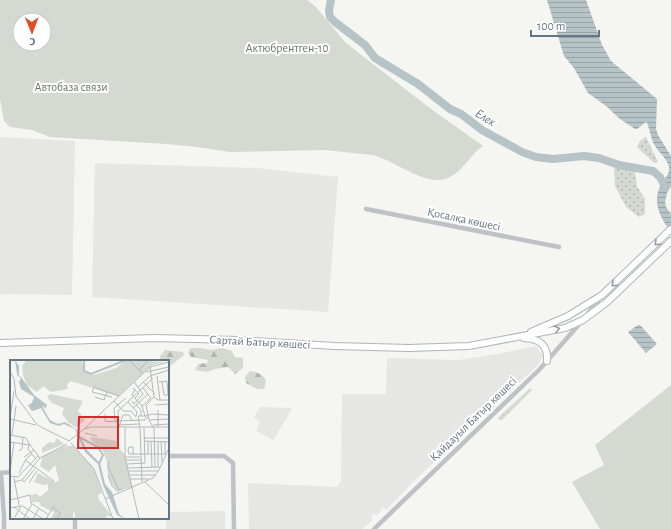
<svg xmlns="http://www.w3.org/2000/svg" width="671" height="529" font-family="'Alegreya Sans',sans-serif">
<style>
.built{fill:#e6e7e5}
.grass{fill:url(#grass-dots)}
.forest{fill:url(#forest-firs)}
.garden{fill:#d4dad1;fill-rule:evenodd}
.water{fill:url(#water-rules)}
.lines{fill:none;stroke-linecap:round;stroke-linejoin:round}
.river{stroke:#b6c3c7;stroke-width:8}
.highway-casing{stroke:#b1b5b8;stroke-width:8}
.minor{stroke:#bec2c6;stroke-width:4.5}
.highway{stroke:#fff;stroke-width:6}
.oneway{stroke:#929ea8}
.labels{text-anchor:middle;stroke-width:4;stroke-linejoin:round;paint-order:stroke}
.park-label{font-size:12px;fill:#687a63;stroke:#fff}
.street-label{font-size:12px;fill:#647583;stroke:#fff}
.water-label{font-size:13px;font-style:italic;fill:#60777f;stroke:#fff}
.inset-river{fill:none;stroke:#b6c3c7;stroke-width:2}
.inset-road{fill:none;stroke:#b2babe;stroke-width:1}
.view{fill:#d62828;fill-opacity:0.15;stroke:#d62828;stroke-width:2}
.inset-edge{fill:none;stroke:#647583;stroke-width:2}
</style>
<defs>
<pattern id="grass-dots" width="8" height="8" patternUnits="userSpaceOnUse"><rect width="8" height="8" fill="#d4dad1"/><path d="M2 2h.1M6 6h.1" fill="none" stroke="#b0b5af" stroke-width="1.8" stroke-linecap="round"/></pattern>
<pattern id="forest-firs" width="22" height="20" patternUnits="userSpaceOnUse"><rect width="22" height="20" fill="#d4dad1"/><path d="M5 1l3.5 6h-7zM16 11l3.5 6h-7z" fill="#b0b5af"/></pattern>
<pattern id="water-rules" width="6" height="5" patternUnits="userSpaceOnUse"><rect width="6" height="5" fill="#b6c3c7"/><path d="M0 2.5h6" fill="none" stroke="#98a3a7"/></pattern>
</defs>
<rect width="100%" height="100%" fill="#f5f5f1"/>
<g class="built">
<polygon points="0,137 75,141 72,295 0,294"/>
<polygon points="95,163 257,168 338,177 328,312 92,297"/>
<polygon points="536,346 543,355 542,359 536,367 512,389 508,385 505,386 507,392 414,481 387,509 382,508 378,515 373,514 371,518 373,520 362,529 249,529 248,483 337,487 341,481 342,394 386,394 387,358 458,360 492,355"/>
<polygon points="260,407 291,408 291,411 273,440 256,431 260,422 254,417"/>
<polygon points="225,511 225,529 166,529 166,518 168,518 168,512"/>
</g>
<g class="grass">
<polygon points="646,137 658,162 654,163 637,147 640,141"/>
<polygon points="614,168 624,168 635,172 637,186 645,199 645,214 639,217 626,207 615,186"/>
<polygon points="530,388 532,390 501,421 498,418"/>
</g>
<g class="forest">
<polygon points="190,348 201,348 211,350 222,348 232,351 234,357 243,358 243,368 235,374 228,367 215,369 207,372 195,370 198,364 207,363 208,360 191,357 188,353"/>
<polygon points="165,350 183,352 184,355 170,366 168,365 168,361 161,361 160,356"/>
<path d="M250,371C257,372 263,374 266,381L264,389H257L246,383L245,377Z"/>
</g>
<g class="garden">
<path d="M0,0H307L315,6L346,43L427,106L483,146C471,154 464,169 452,176C429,191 394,159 372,155L325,150L230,152L197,147L167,144L50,137L32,130L10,127L4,121L0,99ZM20,20H44V44H20Z"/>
<polygon points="671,385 671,529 600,529 572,482 604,465 595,445"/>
</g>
<g class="water">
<path d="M547,0H586L602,45L611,61L657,99L656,129L658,135L671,156V186L667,193L665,202L666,207L671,214V232C660,218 651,200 662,183C665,178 670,174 669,167C667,158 659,153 655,146C651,139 650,130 647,123L646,122L637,129H635L620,119L606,106L588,93L574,68L564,56Z"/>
<polygon points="638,325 640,325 657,344 646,353 628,332"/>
</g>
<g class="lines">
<polyline class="river" points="331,0 329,10 330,17 335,22 365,45 375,58 418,84 450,109 461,114 482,130 522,152 536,157 553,159 584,156 599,158 619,165 653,171 660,177 665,187"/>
<g class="highway-casing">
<g id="highway">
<polyline points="531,332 568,316 602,295 671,229"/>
<path d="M524,338C539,339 548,344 547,361"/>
<polyline points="0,343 154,338 237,340 334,346 409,348 469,346 565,328 583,320 607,302 671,241"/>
</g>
</g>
<g class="minor">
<polyline points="366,209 559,247"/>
<polyline points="586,316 600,298"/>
<polyline points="168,456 224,456 233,463 234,529"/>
<polyline points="0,473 11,472"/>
<polyline points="1,473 4,517 4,529"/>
<polyline points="75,518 75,529"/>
<polyline points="374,529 539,370 582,321"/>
</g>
<use href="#highway" class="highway"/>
</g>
<defs><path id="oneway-chevron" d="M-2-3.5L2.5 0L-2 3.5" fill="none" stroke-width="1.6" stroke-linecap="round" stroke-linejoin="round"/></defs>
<g class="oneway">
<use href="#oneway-chevron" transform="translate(657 243) rotate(136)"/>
<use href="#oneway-chevron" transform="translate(614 284) rotate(137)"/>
<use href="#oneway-chevron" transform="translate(557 329) rotate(-11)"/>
</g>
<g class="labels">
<g class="park-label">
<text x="287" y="52">Актюбрентген-10</text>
<text x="71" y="91">Автобаза связи</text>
</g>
<g class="street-label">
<text transform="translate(464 219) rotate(12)" y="4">Қосалқа көшесі</text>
<text transform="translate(260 342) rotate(3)" y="4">Сартай Батыр көшесі</text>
<text transform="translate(473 419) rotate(-44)" y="4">Қайдауыл Батыр көшесі</text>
</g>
<g class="water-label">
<text transform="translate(486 117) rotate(32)" y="5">Елек</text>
</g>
</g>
<g transform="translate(10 360)">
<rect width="159" height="159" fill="#f5f5f1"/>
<path d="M47,78L54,84L32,93V88L39,82L44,83Z" fill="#d4dad1"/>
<path d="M17,0H72L74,12L84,15L106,8L117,0L155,2L142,5L108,36L61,21L57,24L58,29L41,32L33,26L27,32L17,25L13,15L12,6ZM40,34L73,41L68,51L75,59L73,62L66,67L59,63L52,54L54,48L42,43L37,37ZM82,77L108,81L109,88L115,95L122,127L108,131L105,129L98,116L97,102L93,91L80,79ZM55,86H63L83,107L92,133L88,135L89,140L102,156H96L97,159H65V153L63,152V159H41L44,152L31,146L29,142H22L21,135L27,134L30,137L38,130V124L33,125L24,122L28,113L45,122L49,121L45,105L39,112L30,106L33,96Z" fill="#d4dad1"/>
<path d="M5,0L9,6V16L11,17L24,35L37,45L35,49L33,45V48L40,60L48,64L55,62L66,69L77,90L90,103L95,124L102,132L109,154L115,159L107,155L93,125L88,104L75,92L65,69L54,64L49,66L40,63L31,48L23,51L21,50L18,45L22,43L24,37L11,29L9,22L11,18L8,16L7,14Z" fill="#b6c3c7"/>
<path class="inset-river" d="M74,0V11L81,14L116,0M69,77L88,87L93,95L89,104"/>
<path class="inset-road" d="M119,0L133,14M140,7L144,37M129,10L139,0M0,11L4,19L6,36L25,62L29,66L59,81M136,12L159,7M147,16L150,40M133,22L145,34M149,22L157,21L158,35M152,22L154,35H158M83,27L109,36M84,27L82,32L102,37M128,27L140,16L159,10M123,28L129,34L125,38M125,29L122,35L132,46L141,38L133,28M85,37L94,40L97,32M116,38L104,48L105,61L135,60L138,57M104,41L113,51H121L126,57M122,41L124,44L133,34L124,22M118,42L127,52L126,56M126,45L131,50V56H128L130,67M145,45L159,44M123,48L138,34M148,50V67M95,54V61L106,62M131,56H135L132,46M0,58L4,31M136,58L135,56L142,54L159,55M0,59L26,65M139,60L159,59M108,61V51L143,18M109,65L129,64M143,65L159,64M109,67L113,55H119L122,60M143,67L139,60L136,45L144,37L148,40H159M144,67L145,107M75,68L140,7L159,2M115,68V97L129,159M130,68L132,122M75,73L87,76M0,75L16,78L20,85M2,75L6,46M134,78H158M59,81L74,69L81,67H159M134,81L159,82M138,81V94M141,81L142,107M148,81V107M151,81L152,102M155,81V94M0,82L20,85L30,98L57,84M61,83L84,109L103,159M19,85L18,89L25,98M118,90L119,94H156M118,90L119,87H123V94M9,91L12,89L13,77M14,97L24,90M116,97H130M15,100L44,121M116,100H131M99,102L98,107L109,130L112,129M117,104L135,103L134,68M118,108L150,107M0,111L4,83M119,111H148M9,113L16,99L22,94M98,115L102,126L109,132M119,115H146M0,116L8,117L28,96M4,118L9,145M120,119H139M12,120L14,122L25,109M4,122L12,120L30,98M135,122L159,145M19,123L27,111M95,139L143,118L149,110L159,88M0,140L20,135L21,143M21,143L39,155M11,145L33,159M4,147L20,159M0,148L11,146L5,157M13,159L22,144M23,159L29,148M36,159L43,147L50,153L47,159"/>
<path class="view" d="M69,57H108V88H68Z"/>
<rect width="159" height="159" class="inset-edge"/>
</g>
<g transform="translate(32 32) rotate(179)"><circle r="19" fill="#ffffff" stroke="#c1c8cd"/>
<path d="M0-3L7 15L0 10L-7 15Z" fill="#e24e24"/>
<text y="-6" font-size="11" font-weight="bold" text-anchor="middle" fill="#647583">С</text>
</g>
<path d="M531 30v6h68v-6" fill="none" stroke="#647583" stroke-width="2"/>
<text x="537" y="30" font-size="12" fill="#647583" stroke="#ffffff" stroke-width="3" paint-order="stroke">100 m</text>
</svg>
